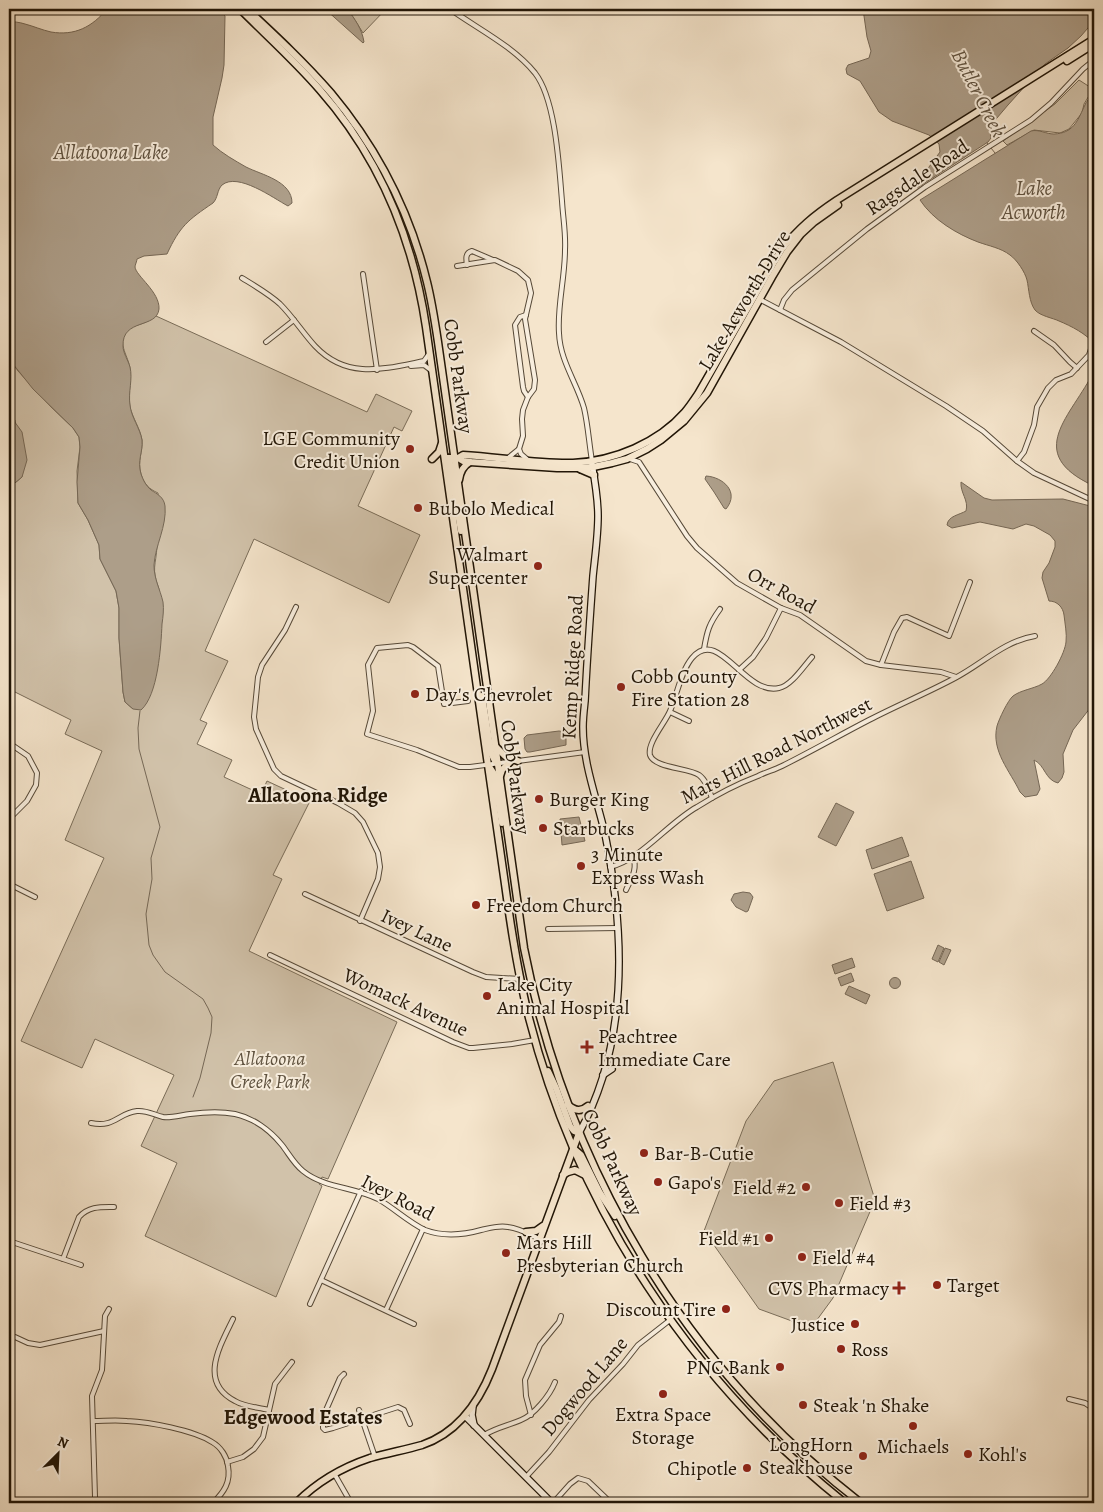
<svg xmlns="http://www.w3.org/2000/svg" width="1103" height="1512" font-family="Alegreya,serif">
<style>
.green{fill:#d1c2aa;stroke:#796c58}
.water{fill:#ad9e89;stroke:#756755}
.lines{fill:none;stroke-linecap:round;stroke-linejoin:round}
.stream{stroke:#756755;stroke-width:1}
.street-casing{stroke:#564938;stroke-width:6}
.secondary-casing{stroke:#211506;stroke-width:8}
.primary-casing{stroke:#211506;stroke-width:9}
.street{stroke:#f8eede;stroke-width:4}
.secondary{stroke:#f8eede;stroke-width:5.5}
.primary{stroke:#f5e5cc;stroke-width:6}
.poi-dot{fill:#8f2418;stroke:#f8eede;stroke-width:2}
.labels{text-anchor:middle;stroke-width:4;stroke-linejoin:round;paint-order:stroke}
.street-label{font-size:20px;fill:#211506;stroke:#f8eede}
.poi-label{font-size:20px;fill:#211506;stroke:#f8eede;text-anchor:start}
.park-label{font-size:20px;font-style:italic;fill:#5f523f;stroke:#f8eede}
.water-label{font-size:21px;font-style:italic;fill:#605341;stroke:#f8eede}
.neighbourhood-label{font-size:21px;font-weight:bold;fill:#211506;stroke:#f8eede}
</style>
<rect width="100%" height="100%" fill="#f5e5cc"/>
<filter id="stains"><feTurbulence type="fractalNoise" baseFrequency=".004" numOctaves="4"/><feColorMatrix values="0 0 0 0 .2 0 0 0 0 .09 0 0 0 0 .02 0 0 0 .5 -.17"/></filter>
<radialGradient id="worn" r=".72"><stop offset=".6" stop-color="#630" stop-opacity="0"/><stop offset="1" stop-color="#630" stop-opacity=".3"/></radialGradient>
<g class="green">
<polygon points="347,9 386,9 363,33 353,17"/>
<polygon points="1079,80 1093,89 1084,104 1082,113 1069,129 1060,133 1034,130 1007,145 1003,141 1055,104"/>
<path d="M156,316L367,412L376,394L412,411L402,431L394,427L358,506L420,535L389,603L254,539L205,651L228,661L200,720L207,723L197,744L232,760L224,777L261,794L267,781L310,801L273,875L282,879L249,951L397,1022L328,1179L322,1177L319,1184L322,1186L276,1297L145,1236L177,1163L141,1146L174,1075L95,1039L82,1068L21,1041L104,858L65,840L102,751L65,734L71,720L9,689V488L22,477L15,420L9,414V365L13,364L18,371L51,407L73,428L79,437L80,447L77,471L78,503L88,520L99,545L100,559L116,591L119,608V638L123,692L125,702L133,709L159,589C151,568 156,566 157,546C158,529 158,511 158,493C149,489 144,484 141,474C137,460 143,452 142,440C140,428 133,419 130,407C128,395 131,381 130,369C129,357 117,344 126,332C130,326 140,325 146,322C150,320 153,318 156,316Z"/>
<polygon points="833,1062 875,1200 833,1298 811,1328 759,1309 704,1231 746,1121 774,1081"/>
</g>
<g class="water">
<path d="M107,9H220L225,16L224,65L222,78L213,117V145C223,154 234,160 246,167C262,175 292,181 292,203L288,206C273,198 238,172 222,185C217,190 218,198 213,203C188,220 180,226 167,254L144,256L137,259C137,261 135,265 135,267C136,276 160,292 159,309C157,329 122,318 123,346C123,353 128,360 130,367C133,379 128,392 130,405C131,417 140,428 142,440C143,453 137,460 141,474C143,480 146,486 151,490C157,494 164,497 165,506C167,526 155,546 154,565C154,579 160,589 163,602C164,609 163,617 162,624C161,647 158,695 141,710L133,709L125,702L123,692L119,638V608L116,591L100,559L99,545L88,520L78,503L77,482L80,447L79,437L73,428L33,389L13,364L9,365V21C14,22 19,22 25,24C33,26 42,30 51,32C75,36 92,27 107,9Z"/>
<path d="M325,9H347C355,19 362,29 364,42L363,43Z"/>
<polygon points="863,9 1094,9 1094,21 1081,36 1068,48 1045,64 1008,105 991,125 990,131 991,138 988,142 917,188 915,186 940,152 939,144 929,135 892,121 879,112 860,81 847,74 846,69 848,65 869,58 871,51 867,37"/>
<path d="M1094,91V344C1087,334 1071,326 1059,321C1053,318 1040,316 1035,310C1029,302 1029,289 1027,280C1025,272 1017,260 1010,255C1001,248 989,246 978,242C957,234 933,220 920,200L1031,131C1039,129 1046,134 1054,134C1073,133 1077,122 1084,107C1086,101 1091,97 1094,91Z"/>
<path d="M1094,371V486C1022,453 1072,416 1094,371Z"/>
<polygon points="9,414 22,432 27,460 22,477 9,488"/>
<path d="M706,476C723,477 740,492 726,509L724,508L714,492L705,479Z"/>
<path d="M961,482L984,498L992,500L1063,499L1094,507V703L1073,730L1063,754L1064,772L1062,778L1058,783C1045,780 1045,765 1034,760L1040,789L1037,795L1025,797L1020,792C1010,771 991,751 997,726C999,719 1008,700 1013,696C1021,690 1033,689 1042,684C1051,679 1065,653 1066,642C1067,634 1065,624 1064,615C1063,607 1057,601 1049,601L1042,578L1043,572L1049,563L1055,547V541L1050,535L1034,526L1026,524L1013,529L980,522L952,528L947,525C948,516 959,515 966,511C969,500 960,493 961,482Z"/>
<polygon points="559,731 566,732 566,745 530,752 527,752 525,749 524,738 527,735"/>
<polygon points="836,803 854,812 836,846 818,837"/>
<polygon points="579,817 585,841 562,845 560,819"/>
<polygon points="902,837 909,856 872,869 866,850"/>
<polygon points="911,861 924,898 887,911 874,874"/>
<polygon points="743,892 750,893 753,897 748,911 746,912 736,907 731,900 734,894"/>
<polygon points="938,945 944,948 938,962 932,959"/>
<polygon points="945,948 951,950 944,965 939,962"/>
<polygon points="852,958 855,967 835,974 832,965"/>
<polygon points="851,973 854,981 841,986 838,978"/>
<circle cx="895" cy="983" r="5.5"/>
<polygon points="849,986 870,995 866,1004 845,994"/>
</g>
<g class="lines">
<g class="stream">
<polyline points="987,143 995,153"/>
<polyline points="140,711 138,728 139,749 160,827 151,858 152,879 146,914 149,945 153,955 165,972 203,999 208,1008 212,1017 211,1033 200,1078 193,1097"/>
</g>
<g class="street-casing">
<g id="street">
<path d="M450,9C478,29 513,46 535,73C556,100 559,167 562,201C563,218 566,234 565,250C565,278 557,306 559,333C560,361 577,383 584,408C588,425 589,443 592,461"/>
<path d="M467,265C466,259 465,253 472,251L493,260"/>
<polyline points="457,266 495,260 518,271 528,280 531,293 525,319 535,380 534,389 528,397 523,410 522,419 523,436 519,449 508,458"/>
<polyline points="363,274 377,370"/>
<path d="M242,278C255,286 269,294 280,304C293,317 303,333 315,346C347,380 384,369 424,361L429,354"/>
<polyline points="759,299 841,342 946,406 983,431 1017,461 1034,473 1094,501"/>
<polyline points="780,310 784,300 792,290 867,229 925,187 1031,120 1051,103 1083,69 1094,60"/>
<polyline points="526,315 520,317 515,325 523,387 524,391 528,397"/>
<polyline points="1034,331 1054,345 1070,362 1077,368"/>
<polyline points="266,342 294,320"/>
<polyline points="411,366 424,365 432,371"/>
<polyline points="519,449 521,454 528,460"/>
<polyline points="630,459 639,462 687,536 697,548 737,583 781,608 800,615 866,661 881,665 941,672 956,677"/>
<polyline points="1017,461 1024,452 1034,425 1037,407 1048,388 1056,380 1071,374 1089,355 1091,349"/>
<polyline points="296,607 285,630 262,665 258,677 254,717 256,729 274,769 281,776 338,803 355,813 363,822 378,853 380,867 378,879 360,921"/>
<path d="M704,649C707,631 709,624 720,609"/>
<polyline points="881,665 894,632 902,618 907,617 949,636 970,582"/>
<polyline points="739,670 753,657 766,638 781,608"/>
<polyline points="468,701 444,704 438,666 413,647 408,645 377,648 368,665 373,711 367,734 417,750 459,767 470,767 508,762"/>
<polyline points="670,712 689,721"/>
<polyline points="9,743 28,756 37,773 36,785 27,801 9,819"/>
<polyline points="518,761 585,752"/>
<path d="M712,798C709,790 706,780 699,775C689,768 654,768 650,755C647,743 665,723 670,711C677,695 681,671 692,658C719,626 744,696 779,688C791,686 804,666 812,657"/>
<path d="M610,867C641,860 668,823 697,807C716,795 737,784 758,776C766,772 774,770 782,766C812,751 840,735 869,720C898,705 927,693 955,678C982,664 1004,641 1035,636"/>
<polyline points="9,884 35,897"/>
<path d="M626,890C631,879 638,869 633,857"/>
<polyline points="305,894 473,972 486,977 520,979"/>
<polyline points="548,929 618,928"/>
<polyline points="270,955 453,1042 469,1048 473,1048 512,1044 535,1040"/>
<path d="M91,1123C115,1128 118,1113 137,1111C147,1110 154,1115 163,1117C172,1118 181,1115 190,1114C205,1112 220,1111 235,1114C253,1118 270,1130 282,1145C289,1154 294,1164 303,1171C324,1188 354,1187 378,1199C394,1208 408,1222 425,1230C444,1237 463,1235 481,1230C490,1228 499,1225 508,1227C519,1228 529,1234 539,1239"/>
<polyline points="9,1241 81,1265"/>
<path d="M63,1259L79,1217C89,1206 101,1207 114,1207"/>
<polyline points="321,1280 414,1324"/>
<polyline points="310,1304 361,1191"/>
<polyline points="386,1310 423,1229"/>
<path d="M233,1319C220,1346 198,1382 235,1401C245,1407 257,1407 269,1410"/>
<polyline points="15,1337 28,1343 40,1345 104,1331"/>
<polyline points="344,1374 340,1378 323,1417 323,1428 325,1430 333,1428 398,1407 404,1410 410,1424"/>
<polyline points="1069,1399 1085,1403 1094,1409"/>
<polyline points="359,1410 375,1457"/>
<polyline points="531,1415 526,1396 525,1380 540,1345 559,1322 561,1316"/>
<path d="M93,1421C104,1421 116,1420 127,1421C150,1422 193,1430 212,1442C221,1447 227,1457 228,1466C231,1482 224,1492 213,1503"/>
<path d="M484,1435C498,1427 507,1426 521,1420C534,1415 550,1395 555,1382"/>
<polyline points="227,1462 243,1457 254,1449 263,1437 275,1384 292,1362"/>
<polyline points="335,1475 351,1503"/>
<polyline points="526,1477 549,1452 589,1400 623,1364 638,1345 670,1320"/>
<polyline points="95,1497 92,1396 102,1370 105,1316 109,1309"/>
<polyline points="553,1503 570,1484 578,1478 588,1481 611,1503"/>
</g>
</g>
<g class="secondary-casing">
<g id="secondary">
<polyline points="603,1075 612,1069"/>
<path d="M579,1133C629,1043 625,932 605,834C597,799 583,764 583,727C583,718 584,710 585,701C587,659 590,618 593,576C595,556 598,536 598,516C598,498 595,481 592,464"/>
<polyline points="473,1406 472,1415 474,1425"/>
<polyline points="465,1416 552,1503"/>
</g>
</g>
<g class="primary-casing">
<g id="primary">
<path d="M240,9C267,36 295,61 320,90C379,157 413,239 426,327C446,463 465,600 484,737C491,786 498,835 505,884C511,929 518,974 529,1018C578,1210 691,1380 845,1503"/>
<path d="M247,9C276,36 305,63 331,93C377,148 410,212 427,282C432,302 435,322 438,342L524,948C567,1168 683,1365 861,1503"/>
<polyline points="1067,61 1094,44"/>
<path d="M445,458H458L463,455C499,457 537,464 573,463C614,461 658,443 685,412C690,406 694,400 698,394L781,250C799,228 813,216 837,200L1094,39"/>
<polyline points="449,458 461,531"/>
<polyline points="458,458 463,461 470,462 557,468 577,468 593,467 612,463 627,459 647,449 661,440 684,421 707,393 772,277 787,252 801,234 814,222 838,205"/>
<polyline points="432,459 439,452 442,443"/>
<polyline points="580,469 594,475"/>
<path d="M459,480C460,472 463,466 470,462"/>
<polyline points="482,696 491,753 495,761"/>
<polyline points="495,746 505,756 518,761"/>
<polyline points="488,765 494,774 502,823"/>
<polyline points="500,776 502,770 510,762"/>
<polyline points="548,1071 556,1088 570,1126 574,1131 579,1133"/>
<path d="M568,1105C575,1111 581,1112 588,1106"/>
<polyline points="574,1149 581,1155 600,1193 615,1216"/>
<polyline points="563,1175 568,1172 575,1170 585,1175"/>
<polyline points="526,1232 536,1231 543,1226"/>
<path d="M296,1503C316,1483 343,1467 370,1458C387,1453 405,1450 422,1445C457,1433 479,1402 492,1369L579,1133"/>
</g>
</g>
<use href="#street" class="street"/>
<use href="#secondary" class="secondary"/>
<use href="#primary" class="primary"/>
</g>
<g class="poi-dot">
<circle cx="410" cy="449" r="5"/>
<circle cx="418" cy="508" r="5"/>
<circle cx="538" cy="566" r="5"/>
<circle cx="621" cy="687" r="5"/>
<circle cx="415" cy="694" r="5"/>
<circle cx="539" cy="799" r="5"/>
<circle cx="543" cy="828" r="5"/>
<circle cx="581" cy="866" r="5"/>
<circle cx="476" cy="905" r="5"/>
<circle cx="487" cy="996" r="5"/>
<path d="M584.5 1039.5h5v5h5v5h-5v5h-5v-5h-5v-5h5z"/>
<circle cx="644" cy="1153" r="5"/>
<circle cx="658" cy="1182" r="5"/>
<circle cx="806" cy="1187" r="5"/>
<circle cx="839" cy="1203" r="5"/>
<circle cx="769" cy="1238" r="5"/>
<circle cx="506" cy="1253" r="5"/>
<circle cx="802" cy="1257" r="5"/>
<circle cx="937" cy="1285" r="5"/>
<path d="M896.5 1280.5h5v5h5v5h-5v5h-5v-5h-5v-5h5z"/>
<circle cx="726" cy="1309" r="5"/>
<circle cx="855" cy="1324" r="5"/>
<circle cx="841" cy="1349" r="5"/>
<circle cx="780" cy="1367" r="5"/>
<circle cx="663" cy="1394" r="5"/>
<circle cx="803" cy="1405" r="5"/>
<circle cx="913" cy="1426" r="5"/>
<circle cx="968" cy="1454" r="5"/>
<circle cx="863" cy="1456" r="5"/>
<circle cx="747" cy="1468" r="5"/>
</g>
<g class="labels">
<g class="street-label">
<text transform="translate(917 177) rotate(-34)" y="7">Ragsdale Road</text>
<text transform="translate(744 300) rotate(-59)" y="7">Lake Acworth Drive</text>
<text transform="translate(459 376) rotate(82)" y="7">Cobb Parkway</text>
<text transform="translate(782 590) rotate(29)" y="7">Orr Road</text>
<text transform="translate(572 667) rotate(-87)" y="7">Kemp Ridge Road</text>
<text transform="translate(776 750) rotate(-27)" y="7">Mars Hill Road Northwest</text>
<text transform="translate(516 777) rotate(82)" y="7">Cobb Parkway</text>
<text transform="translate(417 930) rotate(25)" y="7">Ivey Lane</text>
<text transform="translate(406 1002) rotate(25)" y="7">Womack Avenue</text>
<text transform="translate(613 1162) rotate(65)" y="7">Cobb Parkway</text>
<text transform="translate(398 1197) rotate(27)" y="7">Ivey Road</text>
<text transform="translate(584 1386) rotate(-50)" y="7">Dogwood Lane</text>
</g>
<g class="poi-label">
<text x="400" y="445" text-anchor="end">LGE Community<tspan x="400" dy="23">Credit Union</tspan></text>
<text x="428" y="515">Bubolo Medical</text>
<text x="528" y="561" text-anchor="end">Walmart<tspan x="528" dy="23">Supercenter</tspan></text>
<text x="631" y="683">Cobb County<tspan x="631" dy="23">Fire Station 28</tspan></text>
<text x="425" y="701">Day's Chevrolet</text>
<text x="549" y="806">Burger King</text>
<text x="553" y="835">Starbucks</text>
<text x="591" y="861">3 Minute<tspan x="591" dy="23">Express Wash</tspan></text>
<text x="486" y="912">Freedom Church</text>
<text x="497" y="991">Lake City<tspan x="497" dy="23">Animal Hospital</tspan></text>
<text x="598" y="1043">Peachtree<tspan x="598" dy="23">Immediate Care</tspan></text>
<text x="654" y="1160">Bar-B-Cutie</text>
<text x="668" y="1189">Gapo's</text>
<text x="796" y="1194" text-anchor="end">Field #2</text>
<text x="849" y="1210">Field #3</text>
<text x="759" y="1245" text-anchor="end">Field #1</text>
<text x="516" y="1249">Mars Hill<tspan x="516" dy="23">Presbyterian Church</tspan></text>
<text x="812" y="1264">Field #4</text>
<text x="947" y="1292">Target</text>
<text x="889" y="1295" text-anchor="end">CVS Pharmacy</text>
<text x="716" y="1316" text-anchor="end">Discount Tire</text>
<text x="845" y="1331" text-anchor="end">Justice</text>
<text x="851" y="1356">Ross</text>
<text x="770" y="1374" text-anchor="end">PNC Bank</text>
<text x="813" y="1412">Steak 'n Shake</text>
<text x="663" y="1421" text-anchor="middle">Extra Space<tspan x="663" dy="23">Storage</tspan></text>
<text x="853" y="1451" text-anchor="end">LongHorn<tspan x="853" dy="23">Steakhouse</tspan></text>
<text x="913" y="1453" text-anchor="middle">Michaels</text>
<text x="978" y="1461">Kohl's</text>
<text x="737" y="1475" text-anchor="end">Chipotle</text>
</g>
<g class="park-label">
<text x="270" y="1065">Allatoona<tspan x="270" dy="23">Creek Park</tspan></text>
</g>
<g class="water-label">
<text transform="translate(979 93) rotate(63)" y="7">Butler Creek</text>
<text x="111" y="159">Allatoona Lake</text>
<text x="1034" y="195">Lake<tspan x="1034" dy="24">Acworth</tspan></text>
</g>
<g class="neighbourhood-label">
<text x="318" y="802">Allatoona Ridge</text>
<text x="303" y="1424">Edgewood Estates</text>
</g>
</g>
<rect width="1103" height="1512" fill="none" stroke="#f5e5cc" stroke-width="30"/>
<rect x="10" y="10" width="1083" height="1492" fill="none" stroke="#211506" stroke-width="2.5"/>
<rect x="15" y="15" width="1073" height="1482" fill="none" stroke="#211506"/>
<g transform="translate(58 1454) rotate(24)" stroke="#f8eede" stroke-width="4" paint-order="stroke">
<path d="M0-4L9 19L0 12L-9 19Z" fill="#211506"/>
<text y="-8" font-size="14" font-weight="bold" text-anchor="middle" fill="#211506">N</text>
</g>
<rect width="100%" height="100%" filter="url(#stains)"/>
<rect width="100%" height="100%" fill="url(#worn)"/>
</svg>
